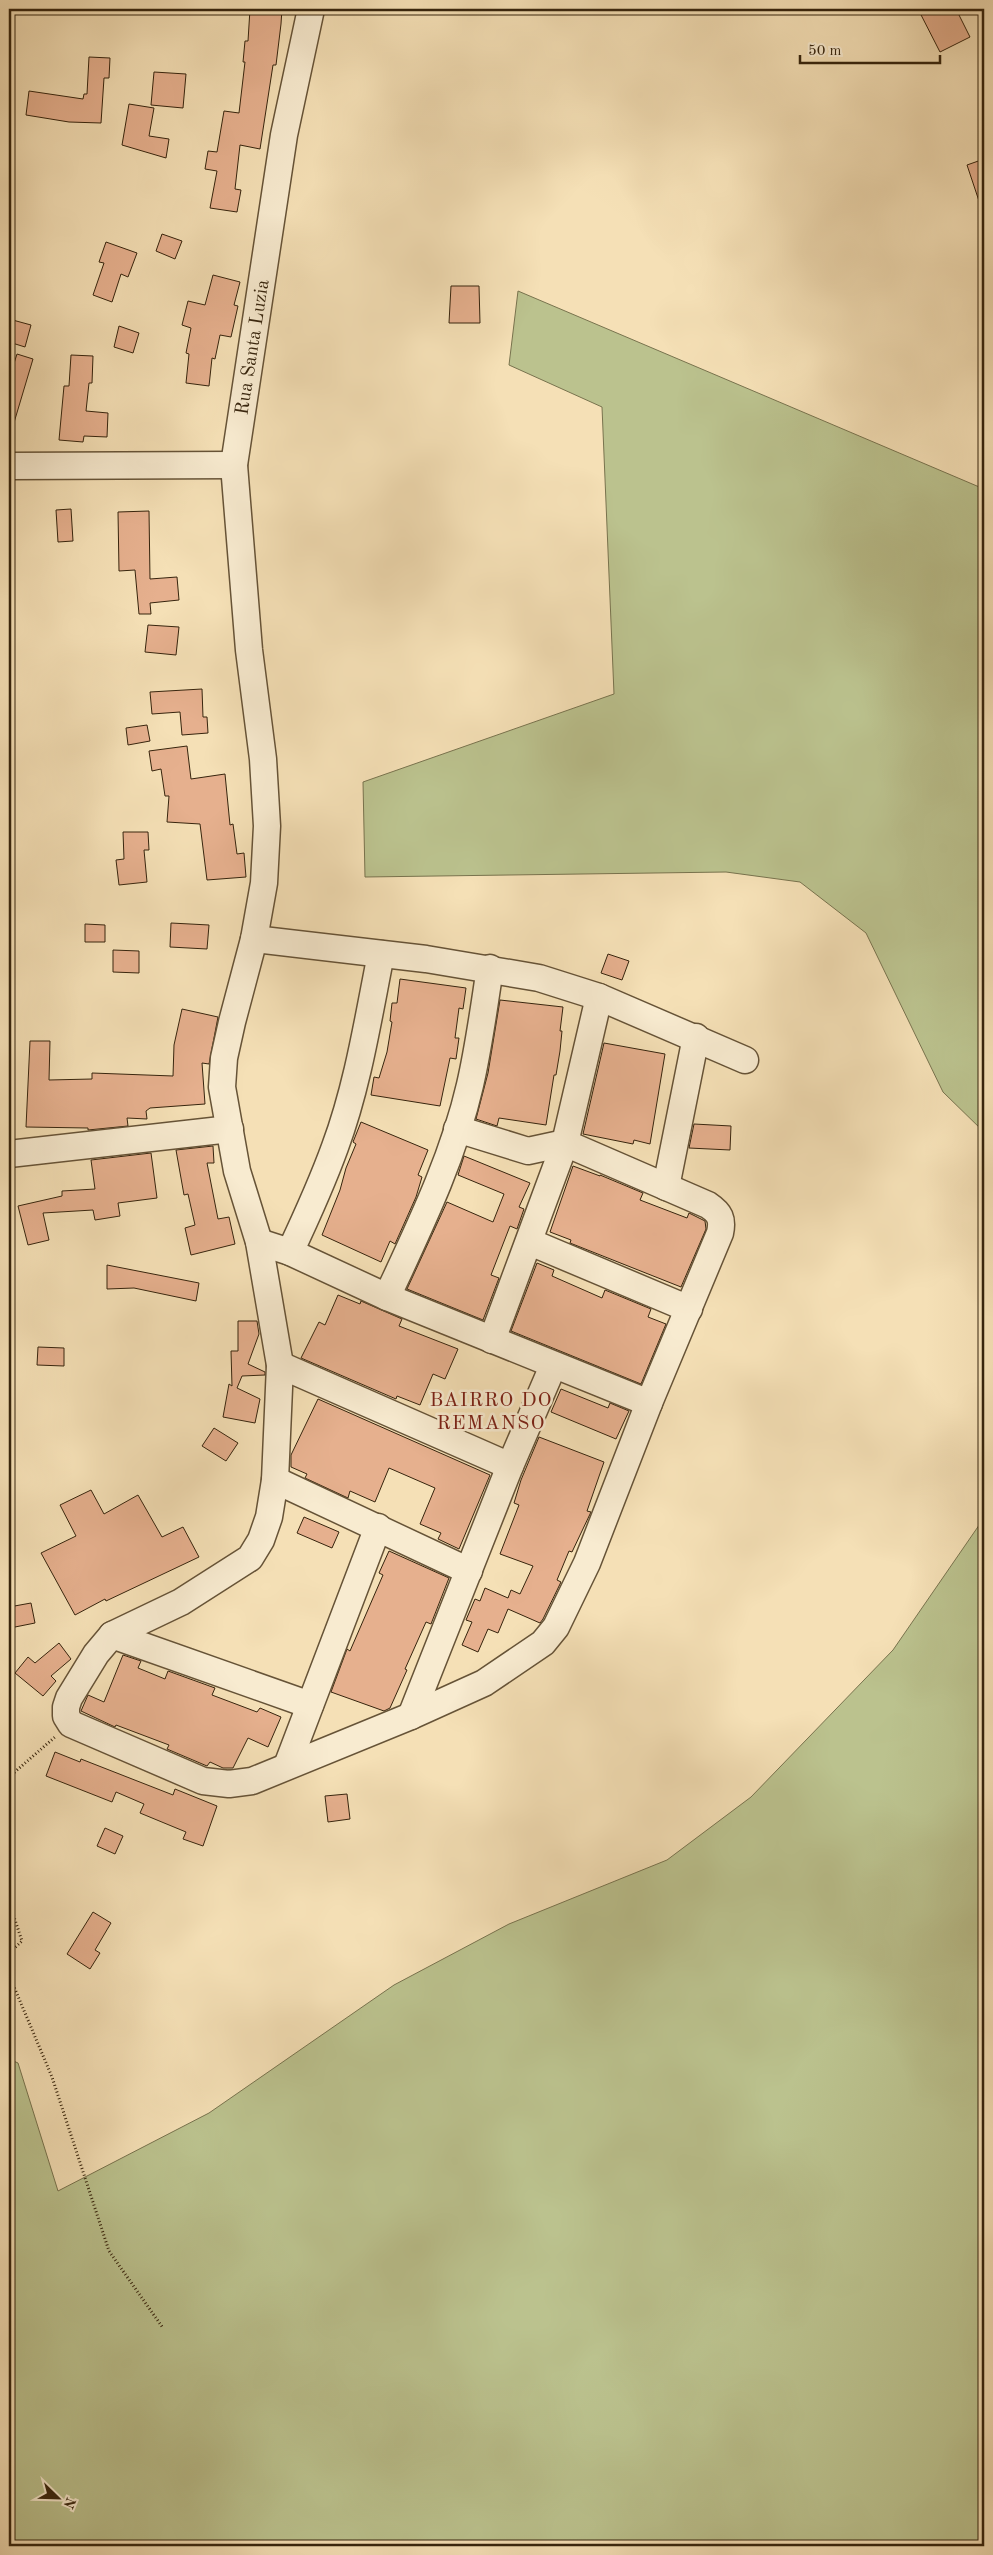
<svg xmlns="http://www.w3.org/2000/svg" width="993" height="2555" font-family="'Old Standard TT',serif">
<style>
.green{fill:#bbc28e;stroke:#78734e}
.building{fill:#e6b08e;stroke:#36240d}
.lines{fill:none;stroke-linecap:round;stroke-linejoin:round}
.minor-casing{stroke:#665337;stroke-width:29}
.path{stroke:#36240d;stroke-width:3;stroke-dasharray:1 2.5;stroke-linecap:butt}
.minor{stroke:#f8ebd0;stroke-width:26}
.labels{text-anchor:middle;stroke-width:5;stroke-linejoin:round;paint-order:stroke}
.street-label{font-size:19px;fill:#36240d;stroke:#f8ebd0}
.neighbourhood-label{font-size:20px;letter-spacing:1px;fill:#7a1f14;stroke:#f8ebd0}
</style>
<rect width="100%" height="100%" fill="#f5e0b6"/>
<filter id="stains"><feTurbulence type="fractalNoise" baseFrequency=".004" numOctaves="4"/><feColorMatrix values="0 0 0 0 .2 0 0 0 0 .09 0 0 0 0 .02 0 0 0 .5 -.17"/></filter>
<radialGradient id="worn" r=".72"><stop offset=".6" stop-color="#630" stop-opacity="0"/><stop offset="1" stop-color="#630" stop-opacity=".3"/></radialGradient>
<g class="green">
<polygon points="518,291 984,489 984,1132 943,1092 866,933 800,882 726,872 365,877 363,782 614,694 602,407 509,365"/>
<polygon points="984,1518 984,2546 9,2546 9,2059 18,2063 58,2191 209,2113 394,1985 509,1924 667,1860 751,1797 893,1650"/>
</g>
<g class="building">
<polygon points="250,9 282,9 281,24 276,65 273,65 260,149 240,145 235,189 241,190 237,212 210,208 217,171 205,169 208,151 217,152 224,111 239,113 245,62 243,62 245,41 248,41"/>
<polygon points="918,9 956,9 970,37 940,52"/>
<polygon points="89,57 110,58 109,78 104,78 101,123 69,122 26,115 29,91 83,99 84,94 87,94"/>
<polygon points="154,72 186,74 183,108 151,105"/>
<polygon points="129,104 154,108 149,136 169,139 166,158 122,145"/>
<polygon points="984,159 984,207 981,207 967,165"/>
<polygon points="162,234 182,241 175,259 156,251"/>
<polygon points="106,242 137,253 128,277 121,274 112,302 93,295 104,263 99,262"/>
<polygon points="213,275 240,282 234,305 238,306 231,337 220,335 215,359 212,358 209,386 186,383 189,354 186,353 191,328 182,325 188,301 205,305"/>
<polygon points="451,286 479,286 480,323 449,323"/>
<polygon points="9,319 31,325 25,347 9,342"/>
<polygon points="119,326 139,333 133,353 114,347"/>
<polygon points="17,354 33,359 13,426 9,425 9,379"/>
<polygon points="71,355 93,356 92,383 89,383 86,411 108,413 107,437 84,436 83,442 59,440 64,386 69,386"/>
<polygon points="71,509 73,541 58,542 56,510"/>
<polygon points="149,511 150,579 177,577 179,600 150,603 151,614 139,614 135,570 119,571 118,512"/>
<polygon points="148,625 179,627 176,655 145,652"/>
<polygon points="202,689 203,717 207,717 208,733 182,735 180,712 152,714 150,692"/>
<polygon points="147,725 150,741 128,745 126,728"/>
<polygon points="187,746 191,779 225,774 230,825 233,824 237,854 244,853 246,877 207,880 200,824 167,822 169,796 165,796 161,769 152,771 149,751"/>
<polygon points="123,832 148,832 149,850 144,850 147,882 119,885 116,860 124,859"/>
<polygon points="171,923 209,925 207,949 170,947"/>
<polygon points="85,924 105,925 105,942 85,942"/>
<polygon points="113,950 139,951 139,973 113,972"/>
<polygon points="608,954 629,961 622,980 601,973"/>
<polygon points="400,979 466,988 463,1009 459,1008 455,1038 459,1038 456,1059 450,1058 440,1106 371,1095 374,1077 379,1078 387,1052 392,1022 390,1021 392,1003 397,1003"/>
<polygon points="500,1000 563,1007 560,1031 562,1031 560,1051 556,1075 554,1075 546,1125 499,1118 497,1126 476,1119 488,1073"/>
<polygon points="182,1009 218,1017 209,1064 202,1063 205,1104 150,1108 146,1111 147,1119 127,1118 128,1126 88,1130 88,1128 26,1127 30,1041 50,1041 49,1080 92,1079 92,1073 173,1076 174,1045"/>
<polygon points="604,1043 665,1054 650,1144 634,1140 633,1144 583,1134"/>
<polygon points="361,1122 428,1150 418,1175 422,1177 416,1197 395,1244 390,1241 381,1262 322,1235 340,1190 346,1168 356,1144 353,1142"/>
<polygon points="694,1124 731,1126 730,1150 689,1148"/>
<polygon points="213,1146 214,1163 207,1163 218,1219 229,1217 235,1244 191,1255 185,1228 195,1225 188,1194 184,1195 176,1150"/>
<polygon points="151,1153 157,1198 118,1203 120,1216 95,1220 93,1210 43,1213 49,1240 28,1245 18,1206 62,1196 62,1191 95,1189 91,1160"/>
<polygon points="464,1156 530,1183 519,1207 524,1209 517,1229 510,1226 491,1275 499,1278 483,1320 407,1289 447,1202 493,1222 504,1194 458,1175"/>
<polygon points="573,1166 600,1176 600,1175 643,1193 640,1200 687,1218 689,1213 705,1221 706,1229 681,1287 570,1243 571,1240 550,1232"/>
<polygon points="537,1263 554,1270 552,1276 602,1298 605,1290 651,1309 648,1317 666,1324 641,1384 511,1331"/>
<polygon points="107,1265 199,1283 196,1301 134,1288 107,1289"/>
<polygon points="338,1295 360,1304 361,1301 402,1319 399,1326 458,1349 445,1379 433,1374 420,1405 397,1396 396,1399 301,1358 319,1322 325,1325"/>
<polygon points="238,1321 257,1321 259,1334 248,1364 265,1372 265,1375 242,1376 237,1388 260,1399 255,1423 223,1417 229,1384 232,1386 231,1351 238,1351"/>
<polygon points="38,1347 64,1348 64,1366 37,1365"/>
<polygon points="561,1389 608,1408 610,1403 629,1411 616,1439 551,1412"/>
<polygon points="318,1399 490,1475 459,1549 438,1539 441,1533 420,1524 435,1488 389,1468 375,1502 350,1491 348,1498 305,1478 307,1474 291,1467 291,1455"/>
<polygon points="214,1428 238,1443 226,1461 202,1446"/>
<polygon points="539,1437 604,1462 587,1511 591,1512 572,1552 569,1551 557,1580 561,1582 543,1619 540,1623 508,1609 498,1633 488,1629 478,1652 462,1645 472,1622 466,1620 475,1599 480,1601 485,1588 508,1598 511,1590 520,1594 533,1566 500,1554 519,1505 514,1503 521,1480"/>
<polygon points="91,1490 104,1514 138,1495 162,1537 183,1527 199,1557 106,1601 105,1599 75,1615 41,1553 76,1536 60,1505"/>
<polygon points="304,1517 339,1532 332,1548 297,1533"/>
<polygon points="389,1551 449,1578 431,1624 426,1622 405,1669 407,1670 390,1708 384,1711 331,1692 347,1649 350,1651 383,1575 379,1573"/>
<polygon points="31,1603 35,1623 10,1628 9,1607"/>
<polygon points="59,1643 71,1659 51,1676 56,1681 43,1696 15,1673 28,1657 35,1663"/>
<polygon points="123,1655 141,1661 138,1668 165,1679 168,1671 215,1688 212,1695 257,1712 260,1708 281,1717 268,1747 248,1738 233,1768 223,1768 210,1762 207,1766 167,1749 169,1745 116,1725 115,1727 81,1711 88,1695 104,1702"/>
<polygon points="55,1752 80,1762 81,1759 173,1795 175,1789 217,1806 203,1846 183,1839 186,1832 140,1813 144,1804 116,1792 112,1802 46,1776"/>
<polygon points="347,1794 350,1819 328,1822 325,1796"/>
<polygon points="105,1828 123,1836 115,1854 97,1846"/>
<polygon points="93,1912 111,1923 95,1950 100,1953 90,1969 67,1954"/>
</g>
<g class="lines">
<g class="minor-casing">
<g id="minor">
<path d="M311,9L284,135L234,465L249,650L263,759L267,826L264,883L254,939L232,1022L224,1058L222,1087L237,1171L259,1242L280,1365L275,1480L269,1517L261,1540L250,1558L181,1602L112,1635L96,1654L69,1698L66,1707V1716L71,1724L203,1781L229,1784L252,1781L411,1716L484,1683L543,1643L556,1627L587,1563L649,1403L720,1233C723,1219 720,1213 708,1205L565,1143L528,1151L457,1129"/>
<polyline points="9,466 234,465"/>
<polyline points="254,939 426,959 539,978 599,997 745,1060"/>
<polyline points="9,1154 230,1129"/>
<polyline points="666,1187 696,1037"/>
<polyline points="259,1242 290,1252 387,1297 649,1403"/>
<polyline points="530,1242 689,1309"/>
<path d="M290,1252C306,1218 322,1183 335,1147C358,1085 368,1019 381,954"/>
<path d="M387,1297C419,1228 453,1159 470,1085C479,1046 484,1007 490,968"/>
<polyline points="492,1340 565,1143 599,997"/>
<polyline points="280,1365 510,1466"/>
<polyline points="275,1480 469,1571"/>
<polyline points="112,1635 310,1705"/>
<polyline points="411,1716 510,1466 553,1366"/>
<polyline points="287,1766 378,1527"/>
</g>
</g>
<g class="path">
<polyline points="9,1777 55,1737"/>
<polyline points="9,1902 22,1941 9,1953"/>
<polyline points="9,1975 52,2077 109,2251 163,2328"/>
</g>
<use href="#minor" class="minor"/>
</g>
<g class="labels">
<g class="street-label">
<text transform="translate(251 347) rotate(-81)" y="7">Rua Santa Luzia</text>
</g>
<g class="neighbourhood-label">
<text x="491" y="1406">BAIRRO DO<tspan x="491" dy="23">REMANSO</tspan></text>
</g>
</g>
<rect width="993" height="2555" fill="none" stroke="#f5e0b6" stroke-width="30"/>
<rect x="10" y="10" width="973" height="2535" fill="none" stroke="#36240d" stroke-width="2.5"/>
<rect x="15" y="15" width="963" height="2525" fill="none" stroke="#36240d"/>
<g transform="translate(58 2498) rotate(113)" stroke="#f8ebd0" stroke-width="4" paint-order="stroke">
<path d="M0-4L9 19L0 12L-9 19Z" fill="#36240d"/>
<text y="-8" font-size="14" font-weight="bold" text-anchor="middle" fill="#36240d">N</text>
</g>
<path d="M800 55v8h140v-8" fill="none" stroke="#36240d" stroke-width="2.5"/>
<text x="808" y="55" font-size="15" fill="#36240d" stroke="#f8ebd0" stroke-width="4" paint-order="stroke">50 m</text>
<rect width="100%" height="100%" filter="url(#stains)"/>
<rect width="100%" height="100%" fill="url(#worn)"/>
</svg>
